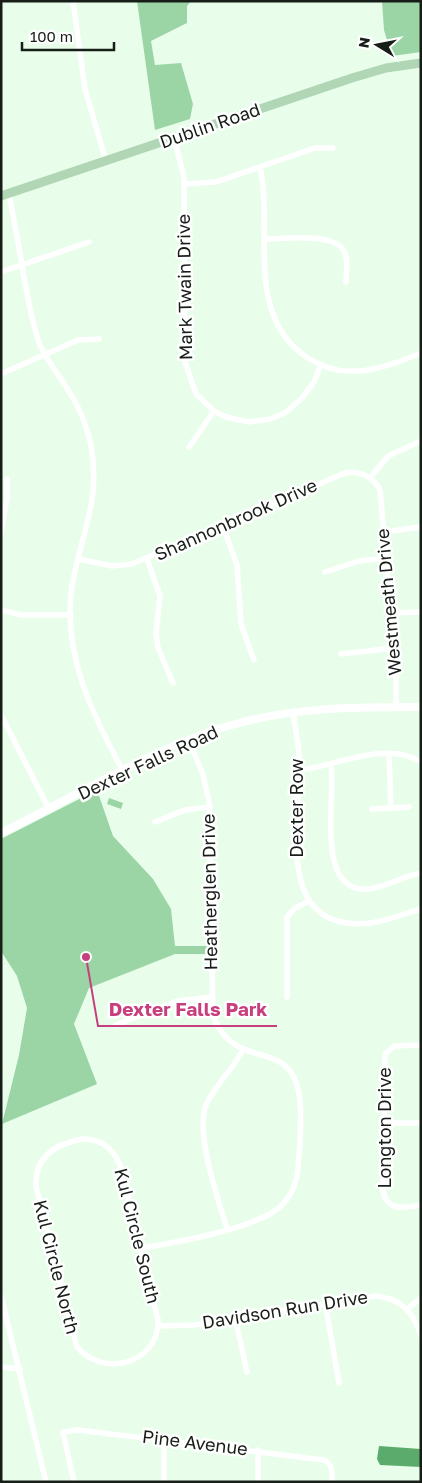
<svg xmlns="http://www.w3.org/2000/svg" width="422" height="1483" font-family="'Golos Text',sans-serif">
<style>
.green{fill:#9cd5a5}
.water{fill:#5bac6c}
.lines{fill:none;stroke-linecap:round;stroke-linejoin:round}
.street{stroke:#fff;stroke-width:5.5}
.secondary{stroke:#fff;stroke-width:8}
.primary{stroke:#b0d6b6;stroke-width:9}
.labels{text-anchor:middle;stroke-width:5;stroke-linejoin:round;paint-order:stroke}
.street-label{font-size:18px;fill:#171e18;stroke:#fff}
.leader{fill:none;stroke:#c73f7d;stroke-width:2}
.callout-dot{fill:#c73f7d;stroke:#fff;stroke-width:2}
.callout-label{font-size:19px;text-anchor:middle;font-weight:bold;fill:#c73f7d;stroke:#fff;stroke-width:5;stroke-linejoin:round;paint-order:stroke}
</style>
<rect width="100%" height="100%" fill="#e8feeb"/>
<g class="green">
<polygon points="137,1 191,1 187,6 187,23 151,41 155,65 181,63 193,104 190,119 155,130"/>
<polygon points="382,1 421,1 421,52 392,56 384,30"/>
<polygon points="97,790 113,836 153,879 171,909 175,946 208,946 208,954 175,954 89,988 74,1024 97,1084 2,1124 19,1055 27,1008 17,976 1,951 1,839"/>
<polygon points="109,798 123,803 121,809 107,804"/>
</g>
<polygon class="water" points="379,1446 421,1449 421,1467 380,1465 377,1459"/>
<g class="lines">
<g class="street">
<polyline points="73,1 85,89 106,161"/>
<polyline points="174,138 184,177 185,362 196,394 214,411 226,417 249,422 270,419 285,413 302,398 314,382 321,365"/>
<path d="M260,167C274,231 243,316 308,358C346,383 383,368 421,353"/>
<polyline points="184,184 216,182 315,148 333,148"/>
<path d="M9,194C14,220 19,246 23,272C28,297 31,321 40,345C47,361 59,375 68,390C79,406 87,427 91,445C101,504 81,532 72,586C62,653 92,714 123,771"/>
<path d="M265,239C284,239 334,232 344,251C349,260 346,272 346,282"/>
<polyline points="1,272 89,242"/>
<polyline points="1,374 78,340 99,339"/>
<polyline points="189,447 214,411"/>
<polyline points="370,478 388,456 421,441"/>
<polyline points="222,524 237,565 241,624 254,660"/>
<polyline points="383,532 421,527"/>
<polyline points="1,534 7,498 7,479"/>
<path d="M78,559L112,566L132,564L345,473C360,471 373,476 380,490L396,671V707"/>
<polyline points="147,559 160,596 156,633 158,648 173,683"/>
<polyline points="325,572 359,561 386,558"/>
<polyline points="1,610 21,615 71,615"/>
<polyline points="391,613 421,612"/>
<polyline points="341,654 394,648"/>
<path d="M293,712C296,733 301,755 300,776C299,823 279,914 347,923C374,927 396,916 421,909"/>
<polyline points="1,715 49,809"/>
<polyline points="389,754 391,808"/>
<path d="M331,765C336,797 314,895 369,889C386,887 403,876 421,873"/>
<path d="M300,770C337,766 386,740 421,762"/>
<polyline points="372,809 409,807"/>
<polyline points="155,822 185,810 210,807"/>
<polyline points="287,997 287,917 295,908 309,901"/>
<polyline points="116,1025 177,1001 211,997"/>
<path d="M421,1045L394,1046L385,1054L383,1190C386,1212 405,1208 421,1205"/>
<polyline points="384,1123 421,1123"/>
<path d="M82,1139C101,1139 112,1147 120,1165L158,1320C159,1364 103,1378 77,1347L36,1187C34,1157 55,1144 82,1139Z"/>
<path d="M227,1228C218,1200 195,1132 206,1105C213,1088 233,1069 243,1050"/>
<path d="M141,1248C174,1243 260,1228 282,1205C292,1195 297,1181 298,1167C300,1146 303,1104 297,1085C284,1040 232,1070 213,1015L209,801L203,775L189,740"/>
<polyline points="1,1296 46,1482"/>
<polyline points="325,1302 339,1383"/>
<polyline points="407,1309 421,1298"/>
<polyline points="235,1317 247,1372"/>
<path d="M158,1326L194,1325L376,1296C401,1298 414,1313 421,1336"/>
<polyline points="1,1367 20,1369"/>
<path d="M74,1482L63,1432L78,1430L324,1460C333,1464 332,1473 332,1482"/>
<polyline points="164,1482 164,1439"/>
<polyline points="258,1482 258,1450"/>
</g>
<path class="secondary" d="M1,833C73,798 153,748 228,726C291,707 356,707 421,707"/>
<polyline class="primary" points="1,196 352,78 386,68 421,63"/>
</g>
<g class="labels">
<g class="street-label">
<text transform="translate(210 126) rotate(-19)" y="6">Dublin Road</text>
<text transform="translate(185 287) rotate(-91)" y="6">Mark Twain Drive</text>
<text transform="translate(236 520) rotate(-24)" y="6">Shannonbrook Drive</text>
<text transform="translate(389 602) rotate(-95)" y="6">Westmeath Drive</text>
<text transform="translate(148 763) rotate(-25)" y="6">Dexter Falls Road</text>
<text transform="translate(297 808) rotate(-90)" y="6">Dexter Row</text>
<text transform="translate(210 892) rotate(-91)" y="6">Heatherglen Drive</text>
<text transform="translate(385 1128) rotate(-90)" y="6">Longton Drive</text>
<text transform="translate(137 1236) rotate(76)" y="6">Kul Circle South</text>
<text transform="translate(56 1267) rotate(76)" y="6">Kul Circle North</text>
<text transform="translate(285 1310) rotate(-9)" y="6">Davidson Run Drive</text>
<text transform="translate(195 1443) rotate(7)" y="6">Pine Avenue</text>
</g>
</g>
<path class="leader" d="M86 957L98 1026H277"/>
<circle class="callout-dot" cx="86" cy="957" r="5"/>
<g class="callout-label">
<text x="188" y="1016">Dexter Falls Park</text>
</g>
<rect width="422" height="1483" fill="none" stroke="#171e18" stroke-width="5"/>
<g transform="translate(377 45) rotate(280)" stroke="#ffffff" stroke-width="4" paint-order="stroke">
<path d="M0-4L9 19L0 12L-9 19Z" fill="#171e18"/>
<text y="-8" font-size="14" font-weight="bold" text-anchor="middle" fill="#171e18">N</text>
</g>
<path d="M22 42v8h92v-8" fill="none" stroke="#171e18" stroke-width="2.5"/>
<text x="30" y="42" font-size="15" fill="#171e18" stroke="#ffffff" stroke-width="4" paint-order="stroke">100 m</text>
</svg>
